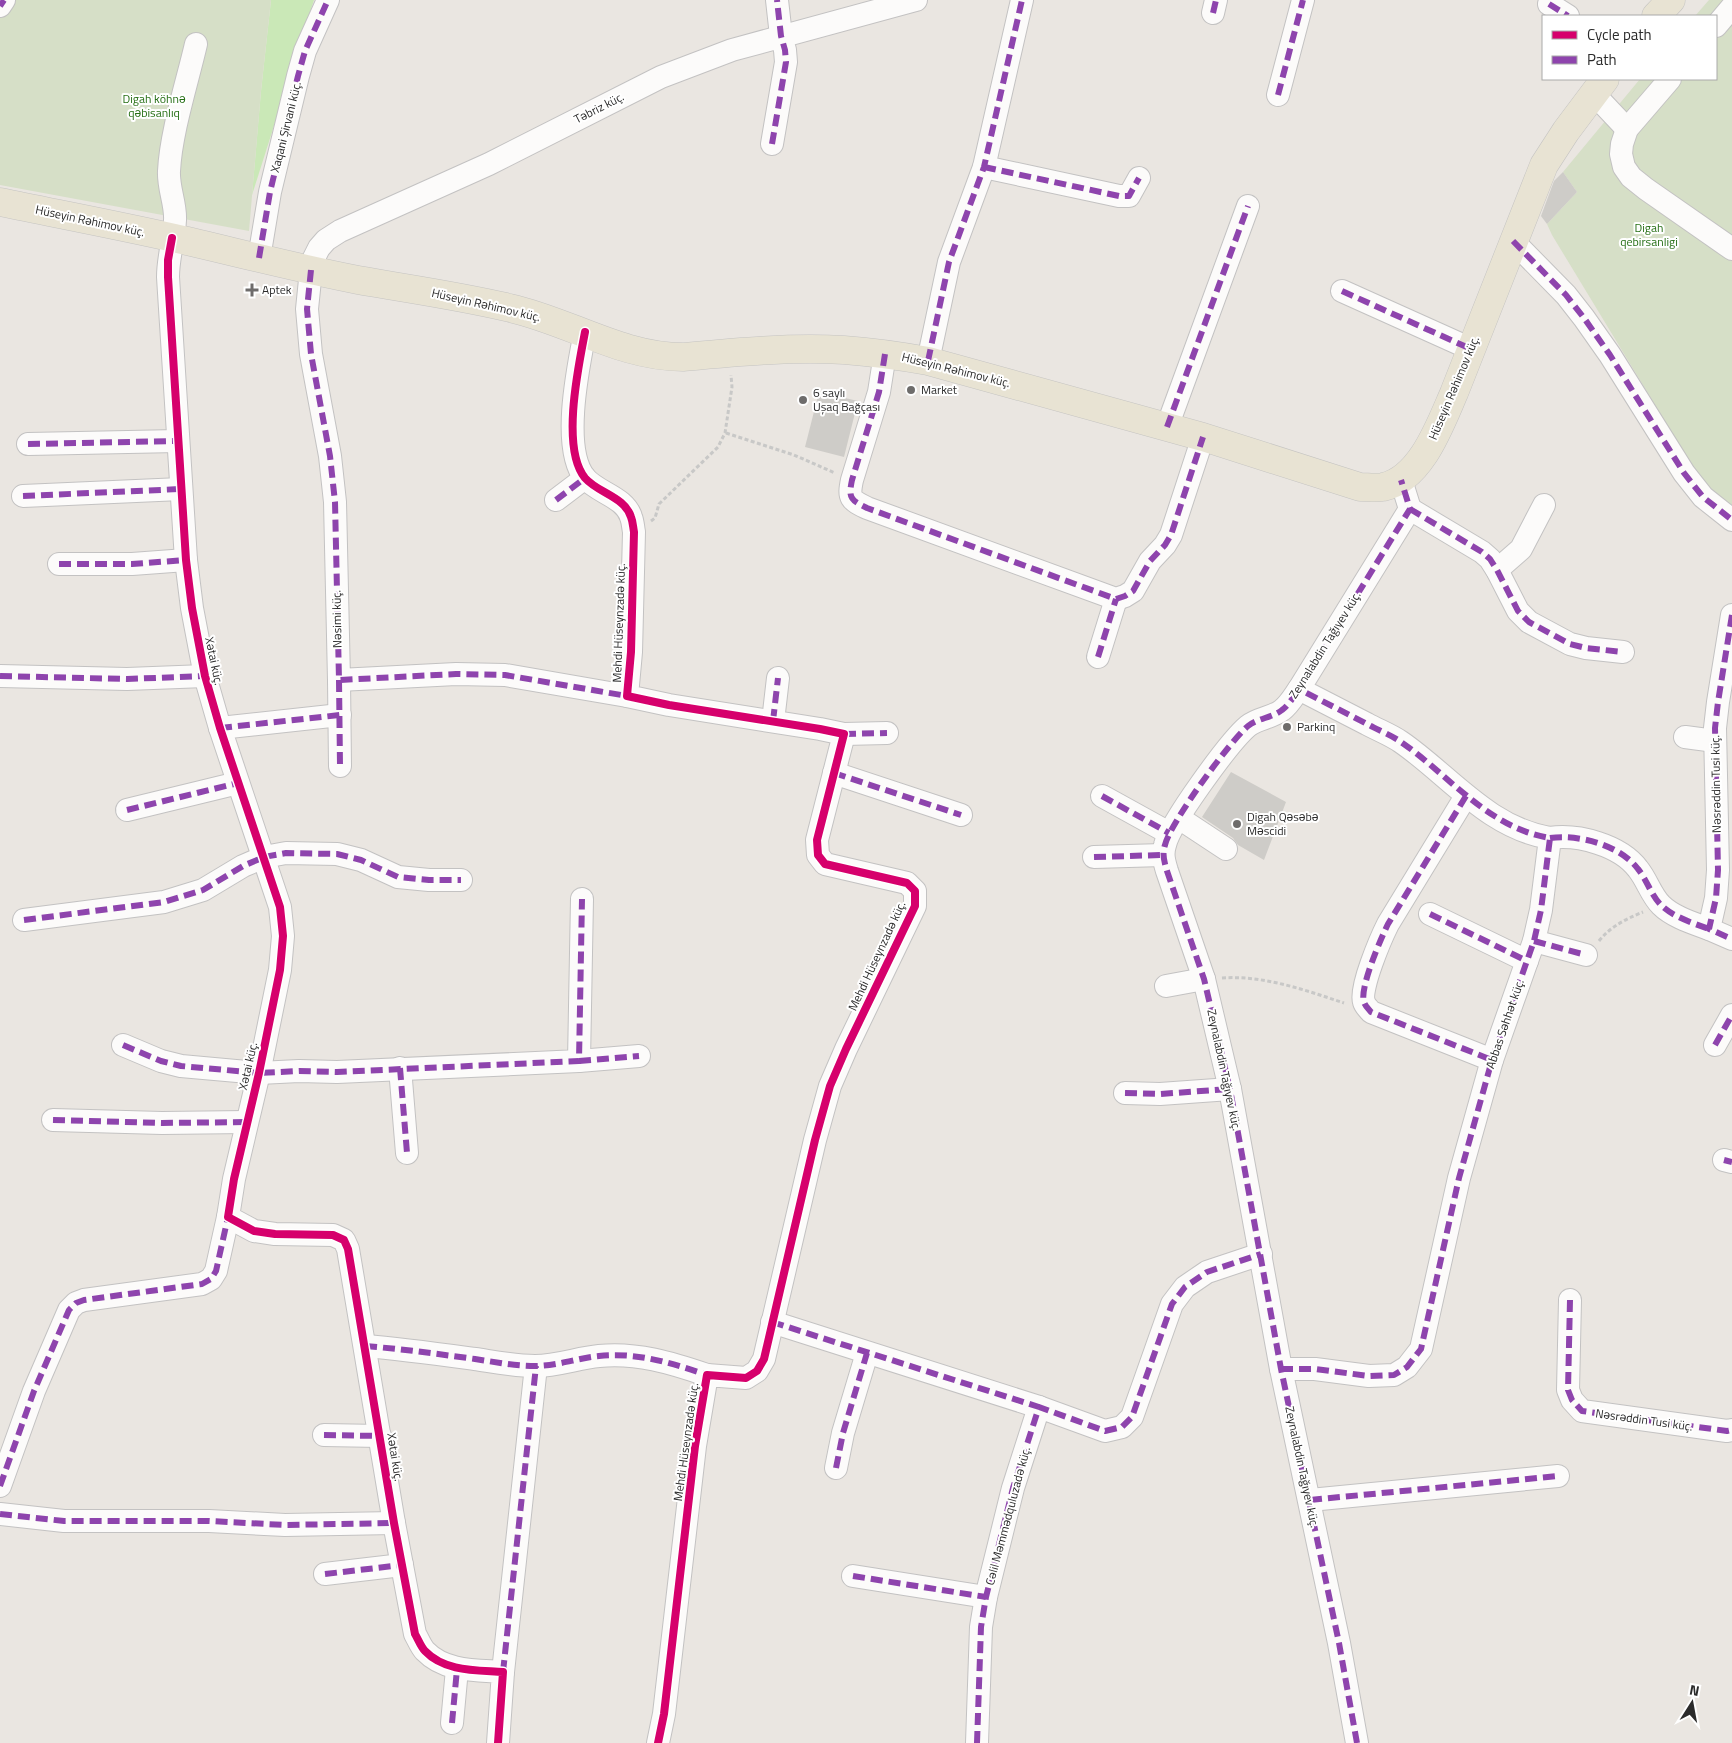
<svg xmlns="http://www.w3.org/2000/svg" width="1732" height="1743" font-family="'Titillium Web',sans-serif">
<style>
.green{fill:#cae8b7}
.cemetery{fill:#d6dfc7}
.building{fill:#ceccc8}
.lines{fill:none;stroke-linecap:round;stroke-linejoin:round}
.minor-casing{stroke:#c3c2c2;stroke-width:24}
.major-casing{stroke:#c5c4c2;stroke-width:29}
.path{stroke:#c8c8c7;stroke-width:3;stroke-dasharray:4 2.5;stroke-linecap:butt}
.minor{stroke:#fcfbfa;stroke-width:22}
.major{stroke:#e8e3d3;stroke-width:28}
.quiet{stroke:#8e44ad;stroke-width:6;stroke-dasharray:12 6;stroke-linecap:butt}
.cycleway-casing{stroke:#fff;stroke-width:11}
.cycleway{stroke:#d6006c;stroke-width:8}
.poi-dot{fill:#6e6c6b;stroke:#fff;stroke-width:2}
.labels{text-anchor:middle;stroke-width:4;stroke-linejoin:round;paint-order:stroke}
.park-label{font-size:12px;fill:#266f15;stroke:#fff}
.street-label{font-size:12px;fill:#2b2b2b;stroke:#fff}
.poi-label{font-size:12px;fill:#2b2b2b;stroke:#fff;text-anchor:start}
</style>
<rect width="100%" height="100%" fill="#eae6e1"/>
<polygon class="green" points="271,0 314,0 252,195 261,91"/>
<g class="cemetery">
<polygon points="12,0 271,0 261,91 249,231 0,185 0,17"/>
<polygon points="1709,0 1732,0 1732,505 1706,489 1552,235 1547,224 1577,192 1563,172 1640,79 1716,79 1716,16 1695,16"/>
</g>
<g class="building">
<polygon points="1563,172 1577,192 1547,224 1541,216 1554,181"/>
<polygon points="819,392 858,401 844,457 805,447"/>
<polygon points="1231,772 1286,802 1264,860 1238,845 1233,838 1202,817"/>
</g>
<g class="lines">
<g class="minor-casing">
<g id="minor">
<polyline points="1549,4 1568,16"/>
<polyline points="0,6 4,0"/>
<polyline points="1213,13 1216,0"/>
<polyline points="1716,26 1732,7"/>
<path d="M196,44C187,83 171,132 169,171C168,188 176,204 175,220C174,240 168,257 168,277L186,560L192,608L205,676L220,728L280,907L283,936L280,970L259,1073L234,1179L228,1217L254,1231L275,1234L333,1235L344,1240L348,1249L394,1523L415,1634C418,1639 421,1647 425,1651C445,1672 477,1670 503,1672L498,1743"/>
<polyline points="1670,79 1627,129 1622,144 1621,154 1624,167 1631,177 1646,189 1732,249"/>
<polyline points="1593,93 1627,129"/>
<polyline points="1278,95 1303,0"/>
<polyline points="772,144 786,62 785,50 781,36 777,0"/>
<polyline points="984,167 1119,196 1129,196 1139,178"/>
<polyline points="1513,241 1566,295 1584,318 1610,355 1684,473 1703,497 1732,520"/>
<polyline points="259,258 270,192 298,76 305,51 328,0"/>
<polyline points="1342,291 1471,349"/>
<path d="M585,332C578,368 561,449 585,478C598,493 625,497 631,517C633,522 633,527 634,532L631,652L627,696L669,705L820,729L844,734L817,840L818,855L825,864L907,883L915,891V906L846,1049L830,1086L815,1140L764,1359L757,1371L746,1378L707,1375L695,1446L664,1714L658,1743"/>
<path d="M885,354L879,392L852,480C848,499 851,500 867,508L1116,599L1125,596L1133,591L1150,561L1165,545L1171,535L1203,437"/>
<polyline points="928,361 949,262 984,167 1022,0"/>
<polyline points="1167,427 1248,206"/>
<polyline points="28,444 178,441"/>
<polyline points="23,496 181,489"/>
<polyline points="556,500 585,478"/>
<polyline points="1410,509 1482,552 1490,559 1497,570 1518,611 1529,622 1570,644 1586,648 1623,652"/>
<polyline points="59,564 132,564 186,560"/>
<polyline points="1497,570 1521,549 1544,505"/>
<polyline points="1732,615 1718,702 1715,728 1718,870 1716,898 1709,929 1732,939"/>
<polyline points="1098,657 1116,599"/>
<polyline points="0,676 127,679 205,676"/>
<polyline points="339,680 340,766"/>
<polyline points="627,696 505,675 456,674 339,680 335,502 330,456 311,354 307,309 311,270 314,258 319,248 326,240 340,231 489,164 661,77 732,50 916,0"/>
<polyline points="773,721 778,678"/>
<polyline points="220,728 340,715"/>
<polyline points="844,734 887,733"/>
<polyline points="1685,737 1715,741"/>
<polyline points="834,773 961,815"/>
<polyline points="1102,796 1169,833"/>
<path d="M1466,796L1388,924C1381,938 1359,989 1364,1002C1365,1006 1369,1009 1371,1012L1492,1060"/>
<polyline points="127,810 238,783"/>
<polyline points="1179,818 1226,849"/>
<path d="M1550,838C1578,834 1620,845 1638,869C1647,880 1651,895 1661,905C1673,917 1693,923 1709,929"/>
<polyline points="1094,857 1163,855"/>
<polyline points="1430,914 1527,961"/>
<polyline points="24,920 164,902 203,890 243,866 264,857 286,853 337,854 361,860 398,877 429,880 461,880"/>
<polyline points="1534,941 1586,955"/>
<polyline points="1166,986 1204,979"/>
<polyline points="123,1045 161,1061 181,1066 259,1073 299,1071 337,1072 579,1061 582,899"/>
<polyline points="1715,1045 1732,1015"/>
<polyline points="579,1061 639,1056"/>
<polyline points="400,1068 407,1153"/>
<polyline points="1125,1093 1160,1094 1230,1089"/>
<polyline points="53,1120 162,1123 247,1122"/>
<polyline points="1724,1160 1732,1162"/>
<polyline points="1570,1300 1568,1390 1572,1400 1582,1411 1727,1431 1732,1430"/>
<polyline points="772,1322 1039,1407"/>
<path d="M365,1346C402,1349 438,1354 475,1359C495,1362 515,1366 535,1366C557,1366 578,1358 599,1356C636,1352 672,1363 707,1375"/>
<path d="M1281,1369H1315L1369,1376L1394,1375L1407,1367L1421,1349L1459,1178L1492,1060L1534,941L1541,910L1550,838C1488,828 1449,775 1401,742C1391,735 1378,730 1367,724C1344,712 1322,701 1299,689"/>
<polyline points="324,1435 380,1436"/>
<polyline points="836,1468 843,1433 867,1353"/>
<polyline points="0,1486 34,1391 69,1310 76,1303 84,1300 202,1284 211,1279 216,1271 228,1217"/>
<polyline points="1310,1500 1558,1476"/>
<polyline points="0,1514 64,1521 209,1521 285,1525 394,1523"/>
<polyline points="325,1574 402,1565"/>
<polyline points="853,1576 986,1597"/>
<polyline points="503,1672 536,1366"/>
<polyline points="452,1723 457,1669"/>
<polyline points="977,1743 981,1627 986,1597 1013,1488 1039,1407 1105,1431 1122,1427 1132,1417 1172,1304 1185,1287 1207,1272 1261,1254"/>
<path d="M1357,1743L1339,1643L1281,1369L1230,1089L1204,979L1167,871C1164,861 1162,854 1165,845C1170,823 1230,741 1248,726C1258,718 1272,718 1282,710C1289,705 1294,696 1299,689L1410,509L1401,480"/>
</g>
</g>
<g class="major-casing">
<g id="major">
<polyline points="1656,16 1671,0"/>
<path d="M0,202C58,214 116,225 174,238C235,252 296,268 358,280C409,289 460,296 510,308C569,321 621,357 683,357C737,352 790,347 844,350C872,352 900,356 928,361L1203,437L1360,487C1367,487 1376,488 1383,487C1421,479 1440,425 1454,393L1544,165L1566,131L1605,79"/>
</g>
</g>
<g class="path">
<polyline points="726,433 794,455 835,473"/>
<polyline points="651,521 655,518 659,504 718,447 725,433 732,387 731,375"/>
<path d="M1599,941C1611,926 1626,919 1643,912"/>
<path d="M1222,978C1263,975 1305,990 1344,1003"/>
</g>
<use href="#minor" class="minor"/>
<use href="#major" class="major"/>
<g class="quiet">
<polyline points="1549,4 1568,16"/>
<polyline points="0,6 4,0"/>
<polyline points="1213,13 1216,0"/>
<polyline points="1278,95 1303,0"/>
<polyline points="772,144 786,62 785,50 781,36 777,0"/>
<polyline points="984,167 1119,196 1129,196 1139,178"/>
<polyline points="1513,241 1566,295 1584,318 1610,355 1684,473 1703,497 1732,520"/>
<polyline points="259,258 270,192 298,76 305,51 328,0"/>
<polyline points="311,270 307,309 311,354 330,456 335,502 339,680 456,674 505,675 627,696"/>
<polyline points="1342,291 1471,349"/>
<path d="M885,354L879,392L852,480C848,499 851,500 867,508L1116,599L1125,596L1133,591L1150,561L1165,545L1171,535L1203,437"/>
<polyline points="928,361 949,262 984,167 1022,0"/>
<polyline points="1167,427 1248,206"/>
<polyline points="28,444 178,441"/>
<polyline points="23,496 181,489"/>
<polyline points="556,500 585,478"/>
<polyline points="1410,509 1482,552 1490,559 1497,570 1518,611 1529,622 1570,644 1586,648 1623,652"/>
<polyline points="59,564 132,564 186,560"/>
<polyline points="1732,615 1718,702 1715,728 1718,870 1716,898 1709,929 1732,939"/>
<polyline points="1098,657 1116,599"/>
<polyline points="0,676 127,679 205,676"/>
<polyline points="339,680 340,766"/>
<polyline points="773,721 778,678"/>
<polyline points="220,728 340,715"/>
<polyline points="844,734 887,733"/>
<polyline points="834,773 961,815"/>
<polyline points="1102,796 1169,833"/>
<path d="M1466,796L1388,924C1381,938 1359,989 1364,1002C1365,1006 1369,1009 1371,1012L1492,1060"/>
<polyline points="127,810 238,783"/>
<path d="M1550,838C1578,834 1620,845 1638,869C1647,880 1651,895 1661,905C1673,917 1693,923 1709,929"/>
<polyline points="1094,857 1163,855"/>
<polyline points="1430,914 1527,961"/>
<polyline points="24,920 164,902 203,890 243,866 264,857 286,853 337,854 361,860 398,877 429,880 461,880"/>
<polyline points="1534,941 1586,955"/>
<polyline points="123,1045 161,1061 181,1066 259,1073 299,1071 337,1072 579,1061 582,899"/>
<polyline points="1715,1045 1732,1015"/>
<polyline points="579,1061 639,1056"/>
<polyline points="400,1068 407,1153"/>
<polyline points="1125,1093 1160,1094 1230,1089"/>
<polyline points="53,1120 162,1123 247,1122"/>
<polyline points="1724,1160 1732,1162"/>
<polyline points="1570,1300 1568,1390 1572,1400 1582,1411 1727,1431 1732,1430"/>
<polyline points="772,1322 1039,1407"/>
<path d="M365,1346C402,1349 438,1354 475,1359C495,1362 515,1366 535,1366C557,1366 578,1358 599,1356C636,1352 672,1363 707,1375"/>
<path d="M1281,1369H1315L1369,1376L1394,1375L1407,1367L1421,1349L1459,1178L1492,1060L1534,941L1541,910L1550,838C1488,828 1449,775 1401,742C1391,735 1378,730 1367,724C1344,712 1322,701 1299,689"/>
<polyline points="324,1435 380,1436"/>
<polyline points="836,1468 843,1433 867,1353"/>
<polyline points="0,1486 34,1391 69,1310 76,1303 84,1300 202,1284 211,1279 216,1271 228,1217"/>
<polyline points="1310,1500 1558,1476"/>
<polyline points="0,1514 64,1521 209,1521 285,1525 394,1523"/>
<polyline points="325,1574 402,1565"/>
<polyline points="853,1576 986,1597"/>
<polyline points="503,1672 536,1366"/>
<polyline points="452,1723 457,1669"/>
<polyline points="977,1743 981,1627 986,1597 1013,1488 1039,1407 1105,1431 1122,1427 1132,1417 1172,1304 1185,1287 1207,1272 1261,1254"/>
<path d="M1357,1743L1339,1643L1281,1369L1230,1089L1204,979L1167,871C1164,861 1162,854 1165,845C1170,823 1230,741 1248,726C1258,718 1272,718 1282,710C1289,705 1294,696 1299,689L1410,509L1401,480"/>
</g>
<g class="cycleway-casing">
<g id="cycleway">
<path d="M172,238L168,260V277L186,560L192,608L205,676L220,728L280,907L283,936L280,970L259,1073L234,1179L228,1217L254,1231L275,1234L333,1235L344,1240L348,1249L394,1523L415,1634C418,1639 421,1647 425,1651C445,1672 477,1670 503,1672L498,1743"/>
<path d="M585,332C578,368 561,449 585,478C598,493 625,497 631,517C633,522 633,527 634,532L631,652L627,696L669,705L820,729L844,734L817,840L818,855L825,864L907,883L915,891V906L846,1049L830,1086L815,1140L764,1359L757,1371L746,1378L707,1375L695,1446L664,1714L658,1743"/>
</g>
</g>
<use href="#cycleway" class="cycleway"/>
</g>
<g class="poi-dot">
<path d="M249.5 282.5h5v5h5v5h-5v5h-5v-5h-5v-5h5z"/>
<circle cx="911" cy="390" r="5"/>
<circle cx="803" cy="400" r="5"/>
<circle cx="1287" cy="727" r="5"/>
<circle cx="1237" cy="824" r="5"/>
</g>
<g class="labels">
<g class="park-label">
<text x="154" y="103">Digah köhnə<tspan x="154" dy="14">qəbisanlıq</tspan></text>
<text x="1649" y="232">Digah<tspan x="1649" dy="14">qebirsanligi</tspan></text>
</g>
<g class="street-label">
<text transform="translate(599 108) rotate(-27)" y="4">Təbriz küç.</text>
<text transform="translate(286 127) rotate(-76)" y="4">Xaqani Şirvani küç.</text>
<text transform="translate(90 221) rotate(12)" y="4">Hüseyin Rəhimov küç.</text>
<text transform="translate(486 305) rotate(13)" y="4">Hüseyin Rəhimov küç.</text>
<text transform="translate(956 370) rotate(14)" y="4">Hüseyin Rəhimov küç.</text>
<text transform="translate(1454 388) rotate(-67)" y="4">Hüseyin Rəhimov küç.</text>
<text transform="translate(337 619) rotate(-91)" y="4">Nəsimi küç.</text>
<text transform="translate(619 623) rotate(-88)" y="4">Mehdi Hüseynzadə küç.</text>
<text transform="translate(1325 645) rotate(-58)" y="4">Zeynalabdin Tağıyev küç.</text>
<text transform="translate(214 661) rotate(78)" y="4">Xətai küç.</text>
<text transform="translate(1716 784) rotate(-91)" y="4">Nəsrəddin Tusi küç.</text>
<text transform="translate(877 956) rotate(-65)" y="4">Mehdi Hüseynzadə küç.</text>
<text transform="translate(1505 1024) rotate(-71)" y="4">Abbas Səhhət küç.</text>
<text transform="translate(248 1066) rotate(-77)" y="4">Xətai küç.</text>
<text transform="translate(1224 1070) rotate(78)" y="4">Zeynalabdin Tağıyev küç.</text>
<text transform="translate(1644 1420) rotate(8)" y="4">Nəsrəddin Tusi küç.</text>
<text transform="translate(686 1442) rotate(-82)" y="4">Mehdi Hüseynzadə küç.</text>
<text transform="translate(395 1457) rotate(81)" y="4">Xətai küç.</text>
<text transform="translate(1302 1467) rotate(78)" y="4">Zeynalabdin Tağıyev küç.</text>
<text transform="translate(1008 1516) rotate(-75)" y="4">Cəlil Məmmədquluzadə küç.</text>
</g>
<g class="poi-label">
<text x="262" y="294">Aptek</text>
<text x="921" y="394">Market</text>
<text x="813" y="397">6 saylı<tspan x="813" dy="14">Uşaq Bağçası</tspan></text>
<text x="1297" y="731">Parkinq</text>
<text x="1247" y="821">Digah Qəsəbə<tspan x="1247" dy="14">Məscidi</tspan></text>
</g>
</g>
<rect x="1542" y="15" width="175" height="65" fill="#ffffff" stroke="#aaaaaa"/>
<rect x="1552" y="31" width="25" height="8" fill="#d6006c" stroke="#aaaaaa"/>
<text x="1587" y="40" font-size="15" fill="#2b2b2b">Cycle path</text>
<rect x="1552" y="56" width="25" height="8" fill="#8e44ad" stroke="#aaaaaa"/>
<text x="1587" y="65" font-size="15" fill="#2b2b2b">Path</text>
<g transform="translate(1692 1703) rotate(11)" stroke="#ffffff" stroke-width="4" paint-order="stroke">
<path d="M0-4L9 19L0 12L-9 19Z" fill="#2b2b2b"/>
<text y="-8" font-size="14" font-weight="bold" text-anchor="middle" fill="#2b2b2b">N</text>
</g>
</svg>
